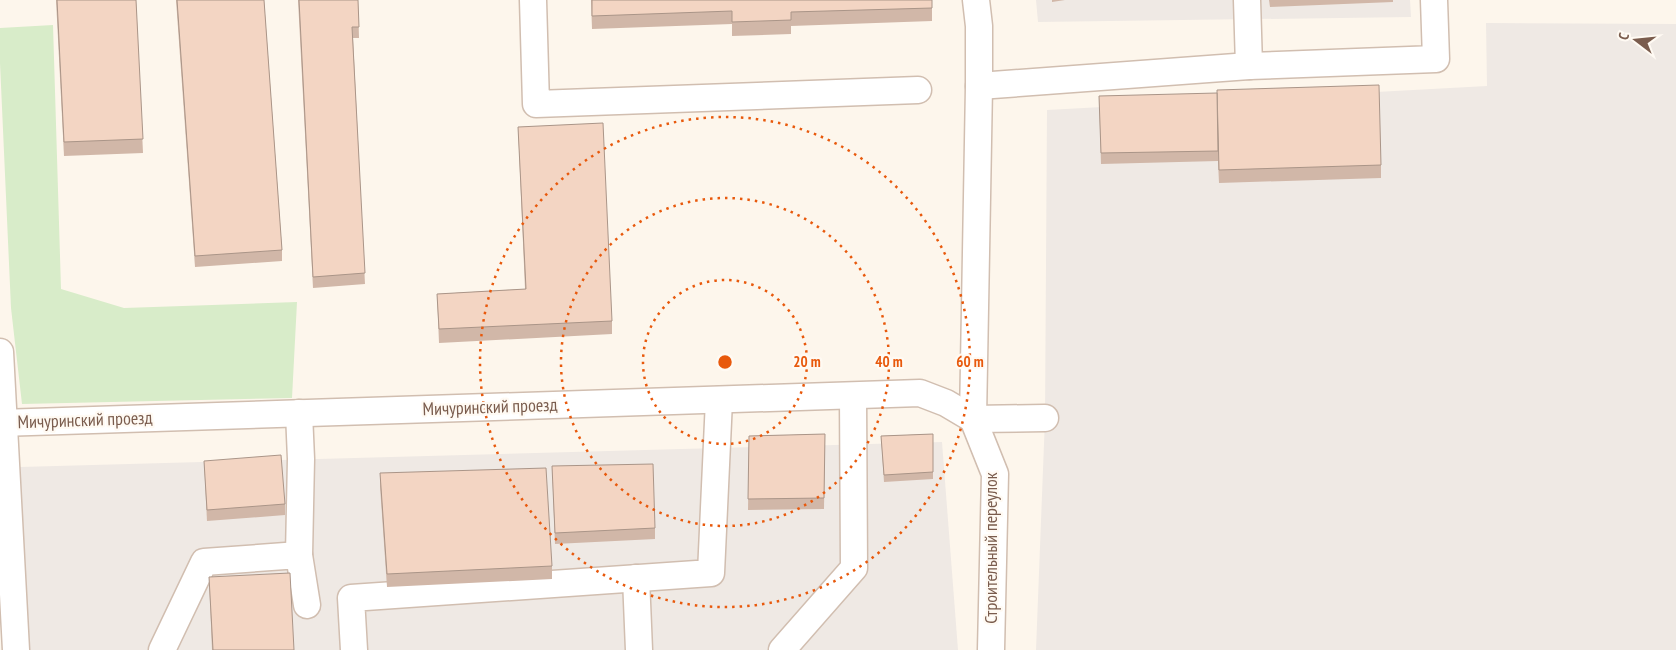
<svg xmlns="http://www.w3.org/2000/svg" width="1676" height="650" font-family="'PT Sans Narrow',sans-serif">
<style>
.industrial{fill:#efe9e4}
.green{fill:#d8ecc9}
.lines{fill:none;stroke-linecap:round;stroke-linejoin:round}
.minor-casing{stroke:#d1beb0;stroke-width:29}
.minor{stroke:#fff;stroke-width:26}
.wall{fill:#d1b7a8}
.building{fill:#f3d5c3;stroke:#aa9588}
.ring{fill:none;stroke:#e8590c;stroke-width:2.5;stroke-dasharray:2.5 5}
.labels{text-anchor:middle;stroke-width:4.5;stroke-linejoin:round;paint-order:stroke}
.street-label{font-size:18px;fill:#7a5c4d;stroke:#fffaf3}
.centre{fill:#e8590c;stroke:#fffaf3;stroke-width:2.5}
.ring-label{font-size:15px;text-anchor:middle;font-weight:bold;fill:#e8590c;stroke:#fffaf3;stroke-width:4.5;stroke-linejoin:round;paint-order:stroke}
</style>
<rect width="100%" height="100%" fill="#fdf6ec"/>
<g class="industrial">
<polygon points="1036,0 1410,0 1411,17 1038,22"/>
<polygon points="1486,23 1676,24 1676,650 1036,650 1045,418 1047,110 1487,86"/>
<polygon points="942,442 958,650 29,650 20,467"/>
</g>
<polygon class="green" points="53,25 61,289 124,308 297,302 292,398 22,404 11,308 0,63 0,28"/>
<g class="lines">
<g class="minor-casing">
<g id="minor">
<polyline points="533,0 536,104 918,90"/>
<polyline points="976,0 979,26 979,86 973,419 995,474 991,650"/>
<polyline points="1247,0 1249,66"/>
<polyline points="979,86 1249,66 1436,59 1434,0"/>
<polyline points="0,352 16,650"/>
<polyline points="973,419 1045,418"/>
<polyline points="0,423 920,393 946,403 973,419"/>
<polyline points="299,555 301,459 299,413"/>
<polyline points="636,578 639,650"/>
<polyline points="162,650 204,562 299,555 307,605"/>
<polyline points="354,650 351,598 711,573 719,400"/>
<polyline points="782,650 854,568 853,396"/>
</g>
</g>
<use href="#minor" class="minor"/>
</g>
<g class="wall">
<polygon points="56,0 136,0 143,153 64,156"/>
<polygon points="176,0 264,0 282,250 282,261 195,267"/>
<polygon points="298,0 358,0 359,38 353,38 365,284 313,288"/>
<polygon points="591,0 932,0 932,21 791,26 791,34 732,36 732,24 592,29"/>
<polygon points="1052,0 1065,0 1052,2"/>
<polygon points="1269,0 1393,0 1393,2 1270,7"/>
<polygon points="1099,96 1381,165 1381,178 1219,183 1218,161 1101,164"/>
<polygon points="518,127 612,321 612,334 439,343 437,294 525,289"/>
<polygon points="825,434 824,509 748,510 749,436"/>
<polygon points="933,434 933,479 884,482 881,436"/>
<polygon points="204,461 285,504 285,515 207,521"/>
<polygon points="552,466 655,528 655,539 555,544"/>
<polygon points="380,473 552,566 552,579 387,587 380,486"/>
<polygon points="209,577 294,650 212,650"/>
</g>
<g class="building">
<polygon points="57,0 136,0 143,139 64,142"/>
<polygon points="177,0 264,0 282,250 195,256"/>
<polygon points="299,0 358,0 359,27 352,27 365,273 313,277"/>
<polygon points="592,0 932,0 932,8 791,12 791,20 732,22 732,11 592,16"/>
<polygon points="1379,85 1381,165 1219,170 1217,90"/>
<polygon points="1217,93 1218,151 1101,153 1099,96"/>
<polygon points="603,123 612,321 439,329 437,294 526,289 518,127"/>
<polygon points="825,434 824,498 748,499 749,436"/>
<polygon points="933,434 933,472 884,475 881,436"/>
<polygon points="281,455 285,504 207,510 204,461"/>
<polygon points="653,464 655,528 555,533 552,466"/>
<polygon points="546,468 552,566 387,574 380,473"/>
<polygon points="290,573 294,650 213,650 209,577"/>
</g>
<g class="ring">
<circle cx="725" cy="362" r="82"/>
<circle cx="725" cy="362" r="164"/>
<circle cx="725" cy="362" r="245"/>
</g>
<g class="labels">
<g class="street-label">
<text transform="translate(490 407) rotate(-2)" y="6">Мичуринский проезд</text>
<text transform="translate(85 420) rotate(-2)" y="6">Мичуринский проезд</text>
<text transform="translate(991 548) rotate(-90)" y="6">Строительный переулок</text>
</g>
</g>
<circle cx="725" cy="362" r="8" class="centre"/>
<g class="ring-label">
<text x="807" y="367">20 m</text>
<text x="889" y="367">40 m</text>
<text x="970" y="367">60 m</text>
</g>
<g transform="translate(1636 40) rotate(286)" stroke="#fffaf3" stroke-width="4" paint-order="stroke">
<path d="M0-4L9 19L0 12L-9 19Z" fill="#7a5c4d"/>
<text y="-8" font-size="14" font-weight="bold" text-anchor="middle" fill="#7a5c4d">С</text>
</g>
</svg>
